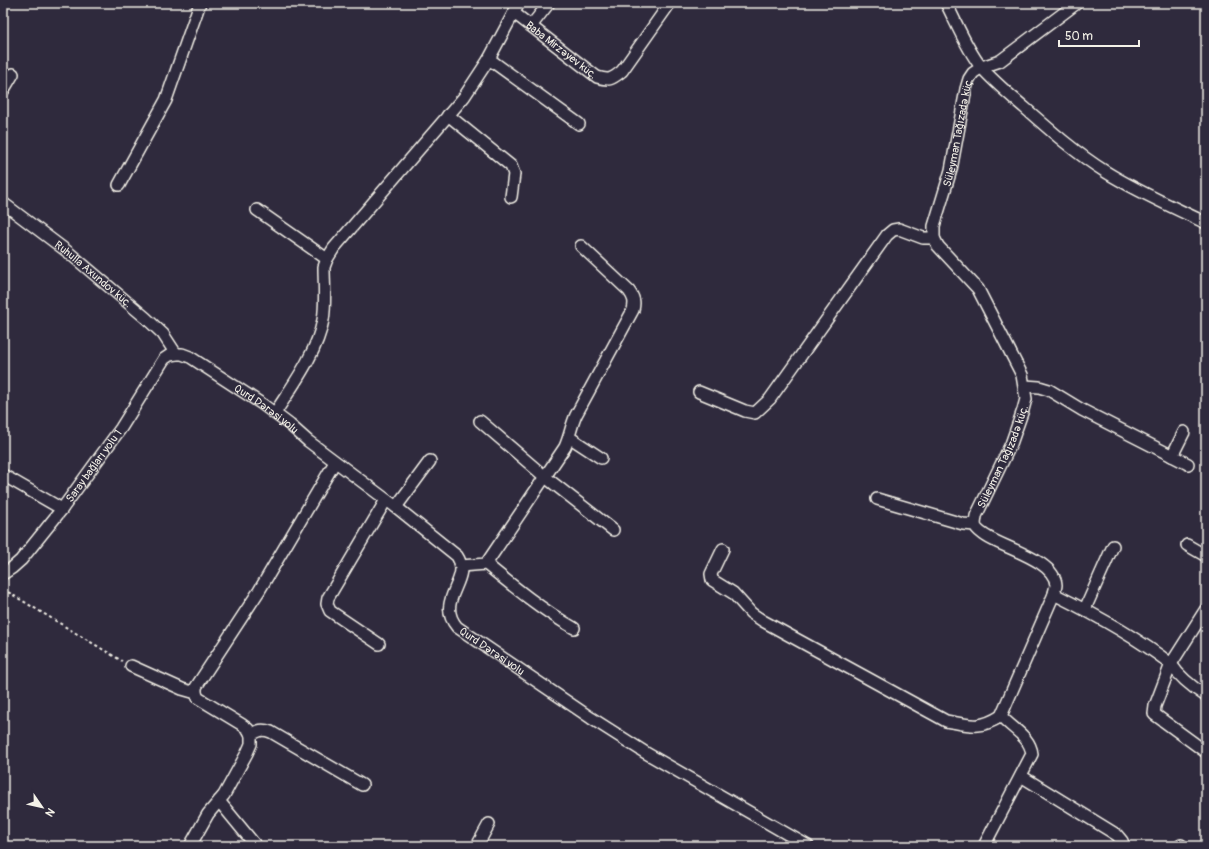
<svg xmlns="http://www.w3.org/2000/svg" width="1209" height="849" font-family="Pangolin,sans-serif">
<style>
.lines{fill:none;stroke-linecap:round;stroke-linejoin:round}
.minor-casing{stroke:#f4f1e8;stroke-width:14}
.path{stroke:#f4f1e8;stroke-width:2;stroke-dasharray:3 3;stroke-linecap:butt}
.minor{stroke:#2f2a3d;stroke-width:11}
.labels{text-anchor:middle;stroke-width:4;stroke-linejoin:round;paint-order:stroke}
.street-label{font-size:11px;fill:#f4f1e8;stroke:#2f2a3d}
</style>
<rect width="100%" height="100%" fill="#2f2a3d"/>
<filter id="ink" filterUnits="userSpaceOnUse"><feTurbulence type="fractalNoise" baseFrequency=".025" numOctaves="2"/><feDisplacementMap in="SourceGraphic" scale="8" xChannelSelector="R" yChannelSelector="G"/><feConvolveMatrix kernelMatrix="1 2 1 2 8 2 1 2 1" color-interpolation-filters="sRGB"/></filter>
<g filter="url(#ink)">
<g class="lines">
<g class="minor-casing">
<g id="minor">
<path d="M946,3C957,24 966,48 981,67C994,82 1010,95 1025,108C1051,131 1077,154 1106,172C1138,192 1173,207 1206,223"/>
<path id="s1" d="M514,13L597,77C610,81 612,79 622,71L670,3"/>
<polyline points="531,26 549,3"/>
<polyline points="489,59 579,124"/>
<polyline points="3,91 13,74"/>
<polyline points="448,115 511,166 514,174 511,197"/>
<polyline points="119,185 166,100 200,3"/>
<path id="s2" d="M3,203L68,252L146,318L163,334L176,354"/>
<polyline points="257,210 327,259"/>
<polyline points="1025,386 1039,387 1049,390 1082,410 1188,464"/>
<polyline points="699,392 745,411 755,413 770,399 887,235 893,230 899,229 923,238 934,238"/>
<path d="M275,413C293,385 317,353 323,320C326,303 324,284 324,267L327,259L334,248L464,97L489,59L519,3"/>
<polyline points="480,421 544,476 613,530"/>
<polyline points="569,437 601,458"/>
<polyline points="1172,456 1184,432"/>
<polyline points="3,475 62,509"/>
<polyline points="877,499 963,524 975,525"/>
<polyline points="396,507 430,461"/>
<polyline points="1187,545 1206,556"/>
<path d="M723,549L711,574L712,580L733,593L751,613L763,621L946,721C969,725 979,730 1001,716"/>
<path d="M486,564C514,587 542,610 574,628"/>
<path d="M461,566L486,564L565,447C570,436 571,426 576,415L633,310C635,302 634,298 629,291L581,246"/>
<path id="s3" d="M3,574L12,568L21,560L62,509L121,428L164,359L170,355L176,354H182L190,357L262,404L290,425L308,441L396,507L457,556C473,580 434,600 457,627L591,718L646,753L808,846"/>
<path d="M1054,594C1094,614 1135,636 1171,664L1206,609"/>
<polyline points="1085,609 1113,546"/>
<polyline points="379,644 330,611 327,604 328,598 386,500"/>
<polyline points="131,666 182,689 196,693"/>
<path d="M1206,696C1192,687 1180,678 1171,664L1155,706L1154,714L1206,752"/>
<path d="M251,735C259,730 262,729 271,732L362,785"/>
<polyline points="1021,776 1117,835 1122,841 1124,846"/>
<polyline points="219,801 256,846"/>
<polyline points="190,846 208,814 224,795 247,753 251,744 251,735 248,729 241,724 198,698 196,693 196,687 259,591 335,462"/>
<polyline points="477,846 489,824"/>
<path id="s4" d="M984,846L1032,754C1030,736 1012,729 1001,716L1054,594C1054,591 1056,588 1056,585C1055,560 1003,548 986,536C982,533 976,530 975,525C975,522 976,518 976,516L1011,444L1023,410L1026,399L1022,375L978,289L938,246L934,238V226L951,170L966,89L969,79L973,73L982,67L1000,61L1077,3"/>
<polyline points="1180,846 1181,845"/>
</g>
</g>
<polyline class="path" points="3,589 122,661"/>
<use href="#minor" class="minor"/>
</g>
</g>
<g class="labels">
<g class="street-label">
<text dy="4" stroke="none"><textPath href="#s1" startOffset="60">Baba Mirzəyev küç.</textPath></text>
<text dy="4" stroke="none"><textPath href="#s4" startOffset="835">Süleyman Tağızadə küç.</textPath></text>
<text dy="4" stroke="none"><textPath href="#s2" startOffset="115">Ruhulla Axundov küç.</textPath></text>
<text dy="4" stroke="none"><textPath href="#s3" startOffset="390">Qurd Dərəsi yolu</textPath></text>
<text dy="4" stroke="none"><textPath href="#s4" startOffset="475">Süleyman Tağızadə küç.</textPath></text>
<text dy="4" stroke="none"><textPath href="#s3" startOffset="142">Saray bağları yolu 1</textPath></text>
<text dy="4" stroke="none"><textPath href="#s3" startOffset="749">Qurd Dərəsi yolu</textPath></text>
</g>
</g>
<rect width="1209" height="849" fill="none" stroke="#2f2a3d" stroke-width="16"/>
<rect x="8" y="8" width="1193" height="833" fill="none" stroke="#f4f1e8" stroke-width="1.5" filter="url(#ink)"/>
<g transform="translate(42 807) rotate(124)" stroke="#2f2a3d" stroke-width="3" paint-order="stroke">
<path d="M0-3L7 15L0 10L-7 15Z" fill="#f4f1e8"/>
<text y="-6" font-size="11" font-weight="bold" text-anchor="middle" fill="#f4f1e8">N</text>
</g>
<path d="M1059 40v6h80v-6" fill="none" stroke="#f4f1e8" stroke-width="2"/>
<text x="1065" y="40" font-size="12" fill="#f4f1e8" stroke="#2f2a3d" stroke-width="3" paint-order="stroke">50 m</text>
</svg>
